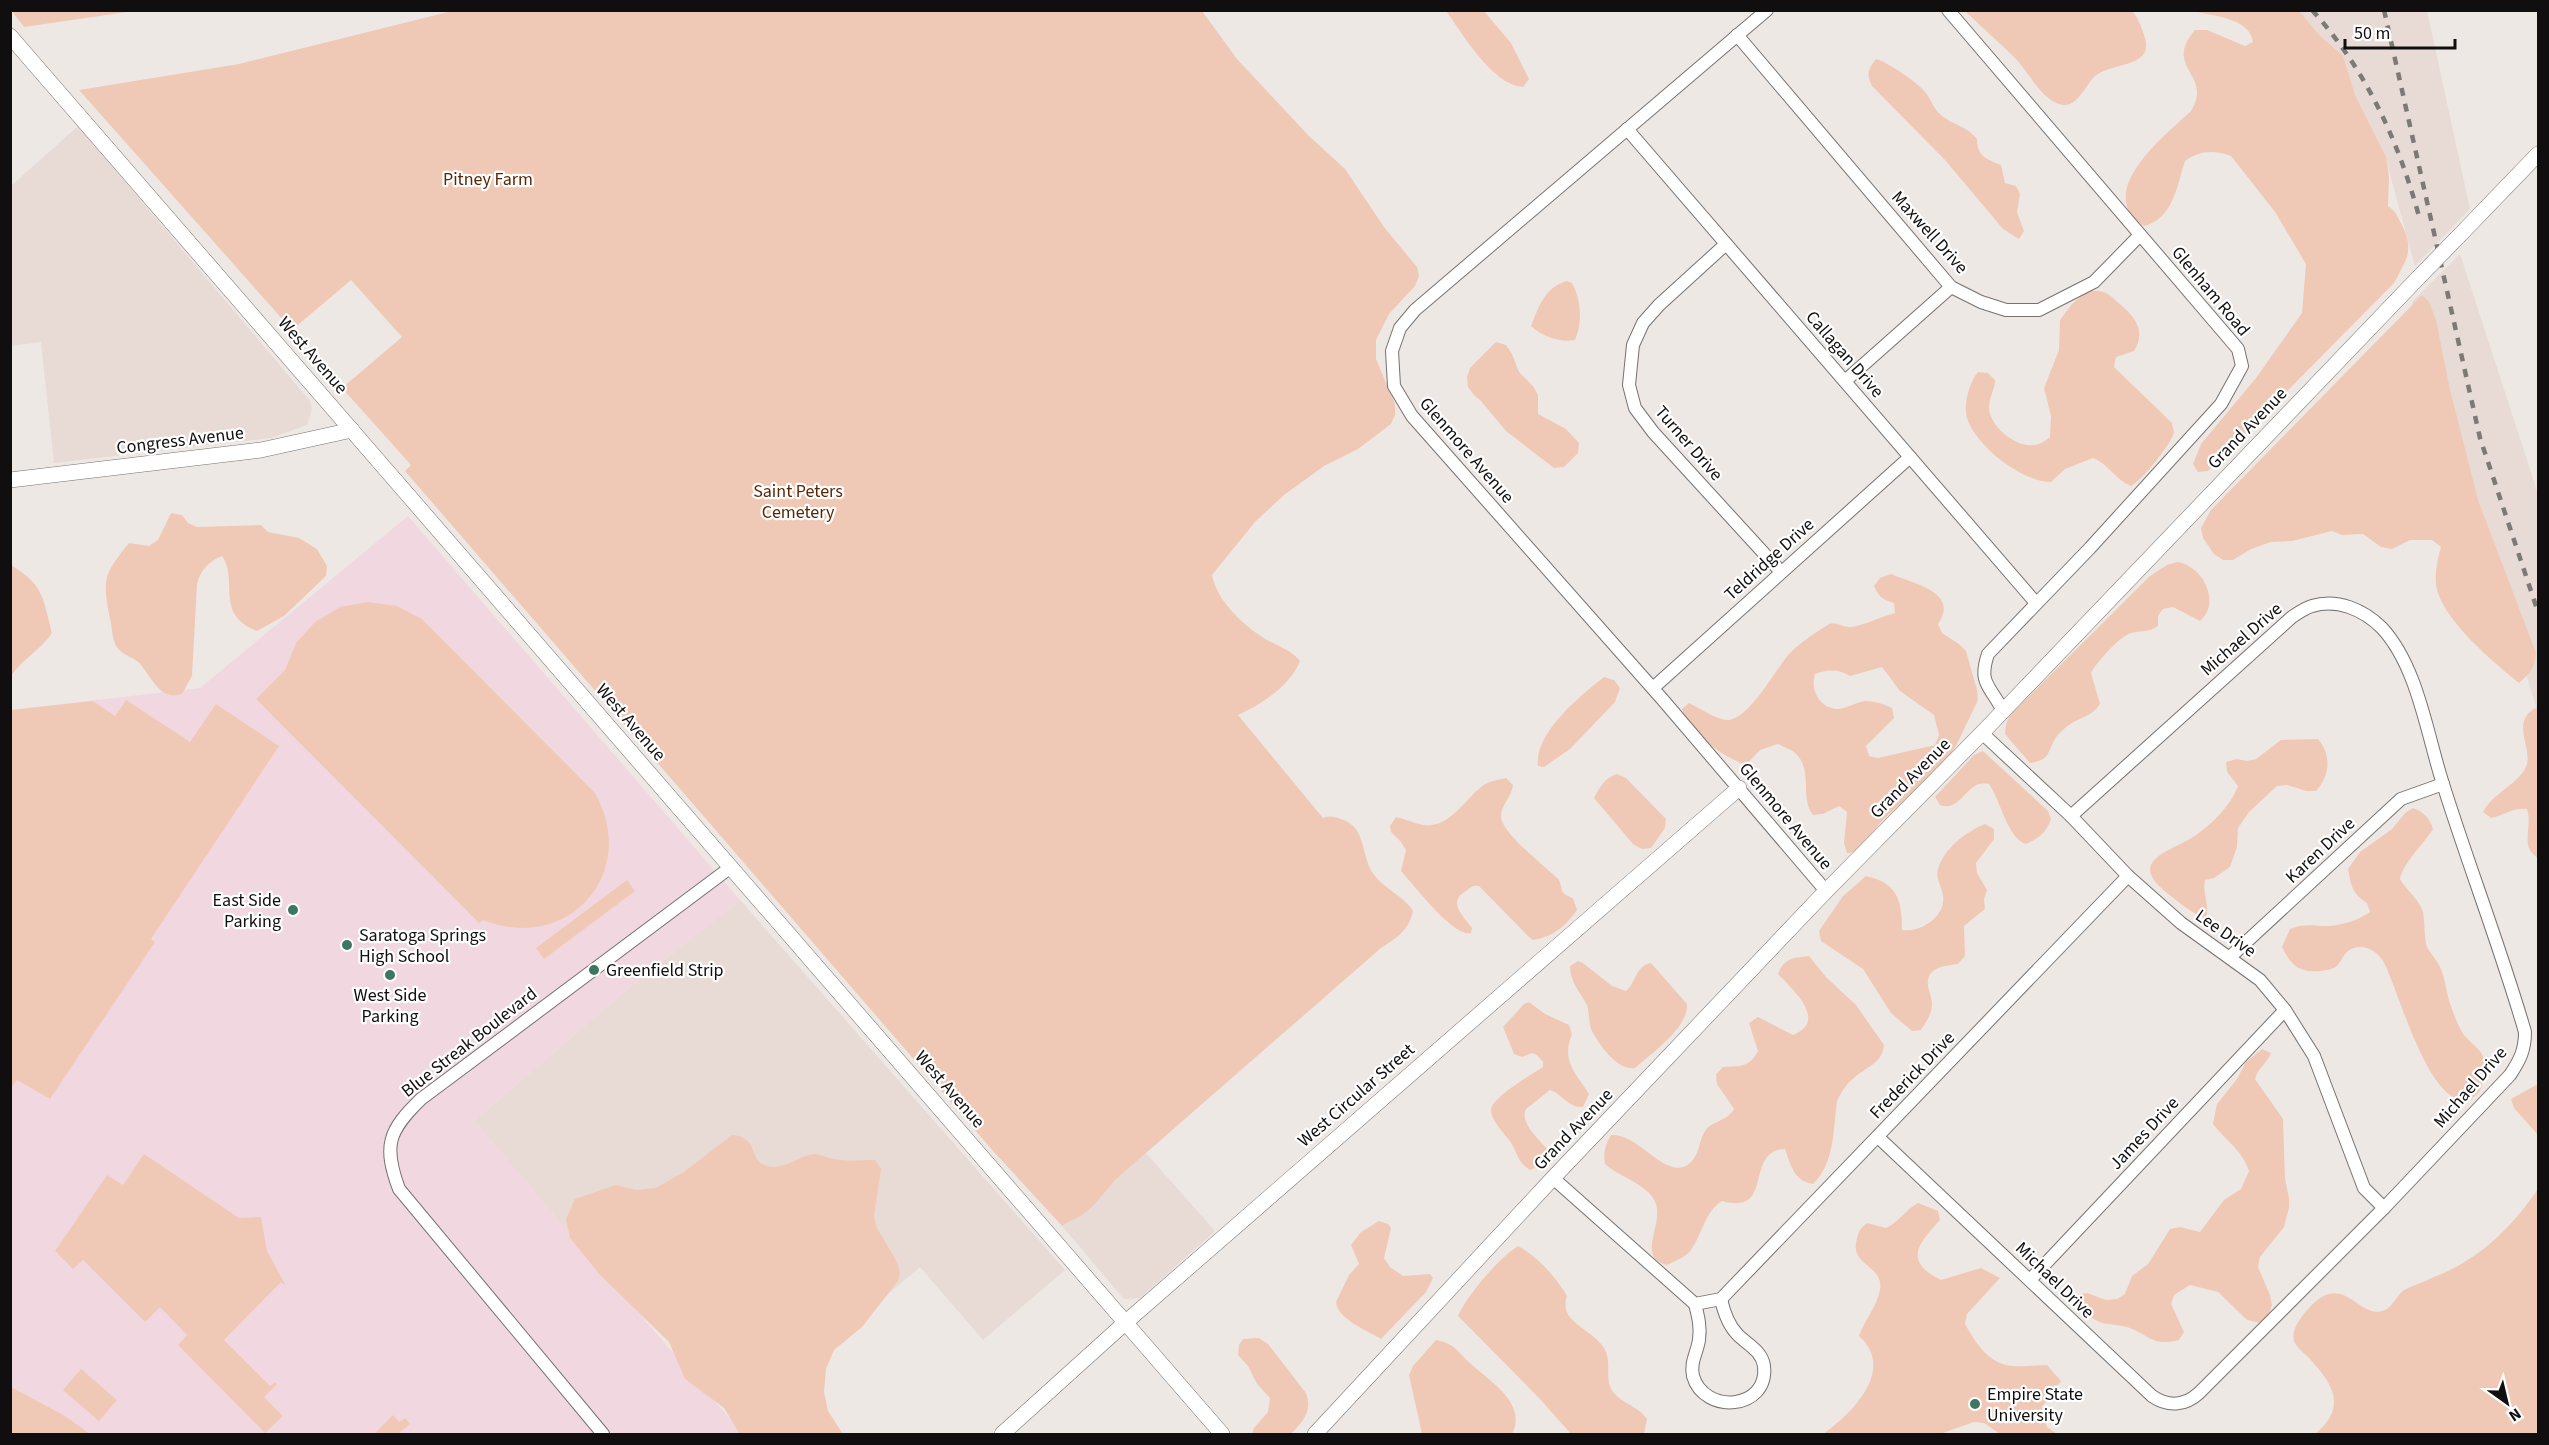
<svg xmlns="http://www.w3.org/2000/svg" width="2549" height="1445" font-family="'Source Sans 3',sans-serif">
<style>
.built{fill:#e8dad4}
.education{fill:#f1d8e0}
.green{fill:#f0c9b6;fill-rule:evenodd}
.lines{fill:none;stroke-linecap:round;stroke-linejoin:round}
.minor-casing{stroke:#77726f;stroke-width:14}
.tertiary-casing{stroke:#77726f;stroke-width:16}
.minor{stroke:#fff;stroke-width:12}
.tertiary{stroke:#fff;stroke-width:15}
.rail{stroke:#7d7977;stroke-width:4.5;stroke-dasharray:8 8;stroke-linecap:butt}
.tertiary-bridge-casing{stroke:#77726f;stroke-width:16;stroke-linecap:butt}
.tertiary-bridge{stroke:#fff;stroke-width:15}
.poi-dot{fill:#3c7761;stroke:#fff;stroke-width:2}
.labels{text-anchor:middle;stroke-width:4.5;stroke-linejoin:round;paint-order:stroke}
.park-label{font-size:18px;fill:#5a2706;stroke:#fff}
.street-label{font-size:18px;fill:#100e0e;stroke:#fff}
.poi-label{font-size:18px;fill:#100e0e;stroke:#fff;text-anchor:start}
</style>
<rect width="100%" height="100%" fill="#eee8e5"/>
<g class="built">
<polygon points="2288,11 2427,11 2470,209 2415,266 2385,156"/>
<polygon points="78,126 310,401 312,409 307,425 271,438 54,463 41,342 11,346 11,186"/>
<polygon points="2460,254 2538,494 2538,713 2412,302"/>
<polygon points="740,900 1065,1270 983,1340 920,1267 856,1321 625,1298 474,1121 625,991"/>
<polygon points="1146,1153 1215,1231 1140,1298 1124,1299 1062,1226"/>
</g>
<polygon class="education" points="408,516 740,900 625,991 474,1121 743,1434 11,1434 10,710 200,688"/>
<g class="green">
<polygon points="11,10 134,10 134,11 24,27"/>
<path d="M452,11H1202L1237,59L1308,135L1345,169L1384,227L1417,267L1419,276L1415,286L1389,314L1376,340V359L1395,404V415L1391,424L1358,449L1324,466L1284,495L1255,522L1212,575C1217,602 1246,628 1269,641C1281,647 1292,651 1300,661C1291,685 1261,705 1238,715L1323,818C1330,815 1334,817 1341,819C1368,827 1360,858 1375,876C1386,890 1404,896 1413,911C1409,930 1397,938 1381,948L1115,1180C1106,1190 1097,1203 1086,1212C1078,1219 1069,1220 1062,1226L994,1152L405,471L411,465L342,388L402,337L351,280L292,330L79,90L239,64Z"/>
<path d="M1446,11H1484L1511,43L1529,79L1523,87C1492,85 1463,34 1446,11Z"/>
<path d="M1965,11H2132C2138,17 2141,26 2144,35C2157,70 2109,61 2093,78C2084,88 2076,110 2059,104C2040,98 2029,72 2015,58C1999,42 1981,27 1965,11Z"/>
<path d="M2194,11H2299L2320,36L2343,56L2355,95L2386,157L2389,177L2388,206C2396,211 2398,218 2402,225C2415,251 2406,260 2394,283L2208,471L2198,472L2193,464L2201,444L2256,378L2302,313L2306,264L2275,212L2231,156C2214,150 2200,150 2185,161C2177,186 2173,219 2144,226C2092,193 2164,136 2191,111C2214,74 2162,68 2195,30H2207L2245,46L2253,42C2249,17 2214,17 2194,11Z"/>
<path d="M1876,59C1886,61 1920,84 1926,93C1932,101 1934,110 1942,116C1954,125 1968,127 1977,139C1977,157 1987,159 2001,165L2005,183L2016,186L2020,194L2017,212L2024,231L2019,239L2003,229L1945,160L1872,86C1866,74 1868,69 1876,59Z"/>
<path d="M1567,281L1572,283C1581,299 1583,323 1575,340C1560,343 1541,336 1531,326C1539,306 1545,287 1567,281Z"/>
<path d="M2087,291C2093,291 2100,290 2106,293C2112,296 2117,302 2121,305C2136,318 2146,332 2134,351L2116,357L2114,367L2172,423C2172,426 2174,429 2174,432C2172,444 2141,481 2131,486C2115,480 2109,464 2093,458L2065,469L2051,482C2021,481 1979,448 1968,421C1962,407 1969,383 1978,372L1988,373L1995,380C1995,390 1989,397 1989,407C1989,426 2015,447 2033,445C2040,445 2045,441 2050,437L2051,416L2044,388L2059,350L2060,320L2072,304Z"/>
<path d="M2422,295L2429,302L2436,320L2450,390L2478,500L2536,653C2535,668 2530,673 2519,683C2494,663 2448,624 2438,593C2433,578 2437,562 2441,547L2432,540H2410L2392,549L2381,547L2363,534L2342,535L2332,531L2292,541L2271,542L2251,549L2233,560H2223L2214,554L2203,538L2201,528L2211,510Z"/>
<polygon points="1496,342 1506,345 1512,354 1519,372 1533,386 1538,395 1538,414 1566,429 1579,443 1578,453 1564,467 1554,468 1506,431 1481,401 1474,395 1468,387 1467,377 1470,368"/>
<path d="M171,513L182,515L188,523L197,527L261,525L268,532L299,538L317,549L327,566L326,576L284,616L257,631C214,614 239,581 222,556C209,561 200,571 197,584L192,676L182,694C161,701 153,680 141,665C135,657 122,656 116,646C112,638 112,627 110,619C102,579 104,574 129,543L149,546L158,540Z"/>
<path d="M2177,562C2202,565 2222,602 2200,621L2173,607L2163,609L2158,616V626C2148,633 2142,630 2131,633C2120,636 2096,663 2091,673L2100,704C2091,718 2076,718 2065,728C2062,731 2057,735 2055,739C2047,753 2050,760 2030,763L2005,734L2006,724L2010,715L2150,576L2167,565Z"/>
<path d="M11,565C44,585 43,598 52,633C41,650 22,659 11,676Z"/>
<path d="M1891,574C1914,584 1960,592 1938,624L1942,633L1959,644L1966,651L1977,690L1978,700L1957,744L1946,761L1881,822L1856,852L1847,853L1844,843L1847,812L1839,806L1823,814L1813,815C1799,797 1814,770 1795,753C1791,749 1783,747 1778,744L1760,750L1746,765C1723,757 1689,733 1682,709L1689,703C1700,708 1715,719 1727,720C1749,720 1775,670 1789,654C1799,644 1813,634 1826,626C1836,619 1841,628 1851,627C1862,626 1883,616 1895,613L1894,603C1883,600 1878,596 1874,586L1880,578ZM1882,667L1900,691L1934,715L1939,735L1935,745L1878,758L1869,756L1866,746L1894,718L1892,708C1884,704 1874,701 1865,701C1856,702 1846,709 1837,709C1819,708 1810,689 1815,674C1828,669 1838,669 1850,676Z"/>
<path d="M368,602L397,606L422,619L595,793C640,873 568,954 483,920L479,923L256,699L285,670L296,643L315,622L340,607Z"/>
<path d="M1604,677L1614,680L1620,688L1615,702L1570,749L1544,767L1538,766C1533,734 1581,695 1604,677Z"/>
<polygon points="126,700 190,742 216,704 279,746 151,939 155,942 50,1099 17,1080 11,1088 11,710 93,701 115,716"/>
<path d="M2538,707V858C2519,847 2533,827 2527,809C2513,807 2505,815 2491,818L2483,812C2493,793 2518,784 2526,767C2534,749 2508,720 2538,707Z"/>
<path d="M2318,739C2332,755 2330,776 2316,791H2306L2287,785L2277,786L2249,812L2238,828L2237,847L2230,867L2214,878L2205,880C2202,894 2210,904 2206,918C2190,913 2179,902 2167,893C2124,859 2174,851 2196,835C2212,824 2231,805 2238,786L2227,772L2226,762L2237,759L2247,761L2256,759L2281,740Z"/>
<path d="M1983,751L2048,811L2051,819C2046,833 2039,838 2026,844C2007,838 2001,801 1989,784C1967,778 1962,813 1940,805L1935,797L1974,755Z"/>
<path d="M1617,774L1626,778L1666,819L1665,828L1651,848L1642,849L1633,844L1594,798C1600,787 1604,778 1617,774Z"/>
<path d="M1506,778L1513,785C1512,796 1502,804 1501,815C1499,832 1547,867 1559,880C1564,892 1558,892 1573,898L1577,910C1566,926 1553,937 1533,940L1529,937L1479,886C1473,885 1471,887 1466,891C1447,902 1463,916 1472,928L1471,933C1454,938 1413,884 1401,871L1406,850L1401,842L1391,832L1390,826L1396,817C1405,819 1414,823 1423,825C1448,829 1464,801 1480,788C1487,781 1497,780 1506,778Z"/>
<path d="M2413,808C2425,813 2429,817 2433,829C2423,845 2403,863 2400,879C2406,890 2419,899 2423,912C2425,922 2424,933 2426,944C2429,953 2436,958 2440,967C2446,979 2446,994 2451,1006C2454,1015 2459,1028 2464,1035C2471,1044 2480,1047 2484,1059C2487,1068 2485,1077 2482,1086C2480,1093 2473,1099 2466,1100C2427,1104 2398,987 2383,961C2376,949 2360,942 2348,951C2343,955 2341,962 2337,966C2332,970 2326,970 2320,971C2299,973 2291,965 2282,947L2290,929C2303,923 2315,926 2329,926C2342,925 2359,920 2370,912L2367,903C2352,894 2351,885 2348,869L2360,852L2392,829L2405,813Z"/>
<path d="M1985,824L1994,829V839L1976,863L1977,873L1987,890L1984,899L1985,909L1964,926L1965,956L1958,964C1944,966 1926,967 1928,986C1929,992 1932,998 1932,1004C1932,1014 1926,1022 1921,1030L1912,1031L1891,1013L1863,969L1821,941L1819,931L1843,896L1866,876C1898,883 1902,901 1902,930C1920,933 1946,917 1943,896C1942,886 1935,879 1938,869C1944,848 1966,832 1985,824Z"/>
<polygon points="627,880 635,891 544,959 536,948"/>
<path d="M1809,956L1826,977L1856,1005L1884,1045C1882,1064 1867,1066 1854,1078C1846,1084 1841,1093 1837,1101C1833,1130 1835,1163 1813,1184C1794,1181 1791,1166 1785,1149C1743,1151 1776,1216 1722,1201C1704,1213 1703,1233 1691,1250C1686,1257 1675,1261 1667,1265C1636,1257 1663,1226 1656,1204C1650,1185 1619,1177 1605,1164C1603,1153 1605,1145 1611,1135C1639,1132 1669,1186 1692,1161C1700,1152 1699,1140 1705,1131C1713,1120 1726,1122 1734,1109L1717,1084L1716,1074L1723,1067C1740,1066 1749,1068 1758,1051L1749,1023L1758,1017L1793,1035C1829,1021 1792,989 1778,974C1784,958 1793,958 1809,956Z"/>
<path d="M1578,961L1583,963L1612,986L1626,991C1636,983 1635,966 1651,963L1687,1004C1689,1027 1651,1054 1635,1068C1618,1071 1601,1047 1593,1033C1588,1025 1590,1014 1587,1005C1580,992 1570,982 1570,966Z"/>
<path d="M1529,1002L1545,1014L1569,1025L1572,1034C1561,1061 1575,1072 1589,1094L1583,1107C1569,1108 1563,1095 1550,1090L1526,1109C1519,1123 1540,1140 1548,1150L1542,1165L1530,1170C1517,1163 1517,1150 1509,1140C1503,1132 1493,1122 1491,1112C1488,1099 1531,1075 1543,1067V1062L1537,1055L1532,1053L1522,1057L1514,1054L1503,1027L1524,1004Z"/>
<path d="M2262,1049L2271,1053C2268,1062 2258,1068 2255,1079L2283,1119L2285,1179L2289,1198V1208L2284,1227L2260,1257L2258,1267L2270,1295L2272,1305L2266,1324L2247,1320L2218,1292L2190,1285L2174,1295L2171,1304L2184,1332L2179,1340C2152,1347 2150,1335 2127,1327C2120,1325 2114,1325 2108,1324C2095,1323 2086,1313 2076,1305L2077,1295L2087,1293L2106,1300L2117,1299L2125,1294L2132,1276L2148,1264L2170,1229L2180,1227L2200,1232L2224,1200L2241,1189L2249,1171C2242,1150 2226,1141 2213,1124L2217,1104L2237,1079L2246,1062Z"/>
<polygon points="2538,1084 2538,1135 2514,1108 2511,1099"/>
<path d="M732,1135C760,1137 748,1162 767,1166C786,1171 800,1154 816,1154C821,1155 828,1158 834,1159C847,1162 862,1160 875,1160L881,1169L874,1217L877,1228L897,1262L900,1272L898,1281L862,1327L834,1350L826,1369L824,1392L828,1411L843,1434H742L739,1433L724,1408L685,1379L669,1342L600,1275L570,1238L566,1219L575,1199L616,1185L636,1190L656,1188L684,1172Z"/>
<polygon points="144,1154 239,1218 261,1217 267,1251 286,1286 281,1282 224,1340 270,1386 275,1382 277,1384 264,1397 283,1416 265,1433 178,1345 187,1335 160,1307 145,1322 83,1260 73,1269 55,1251 107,1175 123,1185"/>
<path d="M2538,1189V1434H2315C2348,1407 2333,1384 2309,1358C2304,1353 2296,1347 2294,1341C2291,1329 2301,1317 2309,1308C2343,1270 2358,1318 2382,1311C2392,1309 2396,1296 2404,1290C2414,1285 2424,1282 2434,1277C2479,1260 2512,1227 2538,1189Z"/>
<path d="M1918,1203L1938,1211L1940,1220C1918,1244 1903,1261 1941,1280L1981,1268L2000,1278L1967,1314L1965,1324C1976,1343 1988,1364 2013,1366C2024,1367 2035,1365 2047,1365L2061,1381L2042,1407L2047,1427L2057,1434H2000L1984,1423L1974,1422L1940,1434H1823C1853,1413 1896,1369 1859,1336C1864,1321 1878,1305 1880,1289C1884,1267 1852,1265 1856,1243C1858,1233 1859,1229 1867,1223L1886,1228C1899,1222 1905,1210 1918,1203Z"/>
<path d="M1379,1221L1388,1224L1391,1228L1384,1258L1390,1267L1403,1276L1430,1274L1433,1278L1426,1292L1381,1339C1368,1331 1337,1319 1336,1302L1349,1275L1359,1264L1351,1245L1361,1232Z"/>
<path d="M1518,1246C1536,1255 1557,1278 1567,1296C1558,1323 1592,1328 1604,1348C1613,1362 1603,1380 1614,1393C1623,1404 1638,1406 1647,1419L1644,1434H1571L1539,1398L1458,1316C1467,1295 1499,1258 1518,1246Z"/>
<path d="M1259,1338L1268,1344L1306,1393C1313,1411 1303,1421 1291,1434H1252L1254,1428L1268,1412L1270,1398L1257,1384L1248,1366L1238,1355L1239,1345L1243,1339Z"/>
<path d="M1436,1340C1454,1343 1458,1352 1470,1363C1489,1381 1528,1403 1512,1434H1422L1409,1375L1413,1366Z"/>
<polygon points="81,1369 117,1400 99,1421 63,1390"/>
<polygon points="11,1387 65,1416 90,1434 11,1434"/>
<polygon points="393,1415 399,1422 405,1418 410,1424 398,1434 374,1434"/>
</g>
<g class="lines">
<g class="minor-casing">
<g id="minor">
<polyline points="1767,10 1415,310 1400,328 1392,351 1394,386 1412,416 1663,700 1826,891"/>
<path d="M1948,10L2238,349L2242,366L2221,404L2090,548L1988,654C1978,684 1990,685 2003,711"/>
<polyline points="1737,35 1951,287 1981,302 2006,310 2039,310 2094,282 2140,235"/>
<polyline points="1627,129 2036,603"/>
<polyline points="1726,244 1659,305 1643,323 1633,345 1629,385 1635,408 1653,432 1781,572"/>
<polyline points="1845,381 1951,287"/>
<polyline points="1653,688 1910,457"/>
<polyline points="1982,733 2071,816 2128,876 2181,923 2260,980 2285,1010 2314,1056 2364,1188 2384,1208"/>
<polyline points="2230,957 2401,799 2443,784"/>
<path d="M1878,1137L2152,1396C2168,1407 2185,1406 2199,1393L2384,1208L2510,1075C2520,1060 2525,1050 2525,1032C2501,949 2469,867 2443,784C2427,735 2418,667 2382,628C2364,610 2337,598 2312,606C2305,608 2298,613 2292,617L2071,816"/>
<polyline points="1553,1178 1695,1304 1721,1299 2128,876"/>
<polyline points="2030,1280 2285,1010"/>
<path d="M1695,1304C1698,1316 1701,1327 1699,1340C1697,1353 1690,1362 1693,1376C1704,1415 1769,1410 1764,1366C1762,1351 1748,1345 1738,1335C1728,1325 1724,1313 1721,1299"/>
<path d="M603,1434L399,1189C383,1146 388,1131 421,1099L731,867"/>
</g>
</g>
<g class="tertiary-casing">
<g id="tertiary">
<polyline points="10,36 1222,1434"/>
<polyline points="2457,238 2538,154"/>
<polyline points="10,480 261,450 352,430"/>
<polyline points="1002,1434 1126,1322 1739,788"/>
<polyline points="1315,1434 1553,1178 1826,891 1982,733 2418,278"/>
</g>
</g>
<use href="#minor" class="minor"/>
<use href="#tertiary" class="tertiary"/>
<g class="rail">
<path d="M2312,10C2367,71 2399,142 2420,220"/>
<polyline points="2384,10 2480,438 2538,612"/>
</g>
<g class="tertiary-bridge-casing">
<polyline id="tertiary-bridge" points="2418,278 2457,238"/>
</g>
<use href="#tertiary-bridge" class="tertiary-bridge"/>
</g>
<g class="poi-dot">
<circle cx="293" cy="910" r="6"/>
<circle cx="347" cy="945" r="6"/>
<circle cx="594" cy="970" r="6"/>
<circle cx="390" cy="975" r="6"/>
<circle cx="1975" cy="1404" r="6"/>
</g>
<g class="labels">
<g class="park-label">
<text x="488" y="185">Pitney Farm</text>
<text x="798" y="497">Saint Peters<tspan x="798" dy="21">Cemetery</tspan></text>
</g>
<g class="street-label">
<text transform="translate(1930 232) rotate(48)" y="6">Maxwell Drive</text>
<text transform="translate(2211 291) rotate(50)" y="6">Glenham Road</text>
<text transform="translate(1845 354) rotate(49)" y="6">Callagan Drive</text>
<text transform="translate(313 355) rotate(49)" y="6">West Avenue</text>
<text transform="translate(2247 428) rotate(-46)" y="6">Grand Avenue</text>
<text transform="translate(180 440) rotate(-7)" y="6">Congress Avenue</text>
<text transform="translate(1689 443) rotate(49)" y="6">Turner Drive</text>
<text transform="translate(1467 450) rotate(49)" y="6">Glenmore Avenue</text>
<text transform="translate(1769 559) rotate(-42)" y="6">Teldridge Drive</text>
<text transform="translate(2241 639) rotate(-41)" y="6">Michael Drive</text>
<text transform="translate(631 722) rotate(49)" y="6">West Avenue</text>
<text transform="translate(1910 778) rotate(-45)" y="6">Grand Avenue</text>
<text transform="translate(1786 816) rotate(50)" y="6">Glenmore Avenue</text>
<text transform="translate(2320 850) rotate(-43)" y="6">Karen Drive</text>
<text transform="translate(2226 933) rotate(35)" y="6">Lee Drive</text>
<text transform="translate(469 1042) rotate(-38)" y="6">Blue Streak Boulevard</text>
<text transform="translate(1912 1075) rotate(-46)" y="6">Frederick Drive</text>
<text transform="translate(2470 1087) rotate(-49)" y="6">Michael Drive</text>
<text transform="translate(950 1089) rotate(49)" y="6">West Avenue</text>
<text transform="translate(1356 1095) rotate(-41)" y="6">West Circular Street</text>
<text transform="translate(1573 1129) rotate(-46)" y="6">Grand Avenue</text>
<text transform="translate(2144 1133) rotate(-47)" y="6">James Drive</text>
<text transform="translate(2055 1280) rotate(44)" y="6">Michael Drive</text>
</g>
<g class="poi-label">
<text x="281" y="906" text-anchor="end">East Side<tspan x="281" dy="21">Parking</tspan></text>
<text x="359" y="941">Saratoga Springs<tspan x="359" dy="21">High School</tspan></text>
<text x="606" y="976">Greenfield Strip</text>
<text x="390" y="1001" text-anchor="middle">West Side<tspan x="390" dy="21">Parking</tspan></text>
<text x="1987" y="1400">Empire State<tspan x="1987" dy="21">University</tspan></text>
</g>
</g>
<rect width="2549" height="1445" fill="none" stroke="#100e0e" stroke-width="24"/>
<g transform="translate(2507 1403) rotate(146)" stroke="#ffffff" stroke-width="4.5" paint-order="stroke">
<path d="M0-4.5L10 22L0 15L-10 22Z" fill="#100e0e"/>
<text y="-9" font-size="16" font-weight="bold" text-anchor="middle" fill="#100e0e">N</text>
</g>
<path d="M2345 39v9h110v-9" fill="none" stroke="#100e0e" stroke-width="3"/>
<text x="2354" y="39" font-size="18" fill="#100e0e" stroke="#ffffff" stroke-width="4.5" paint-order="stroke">50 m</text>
</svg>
